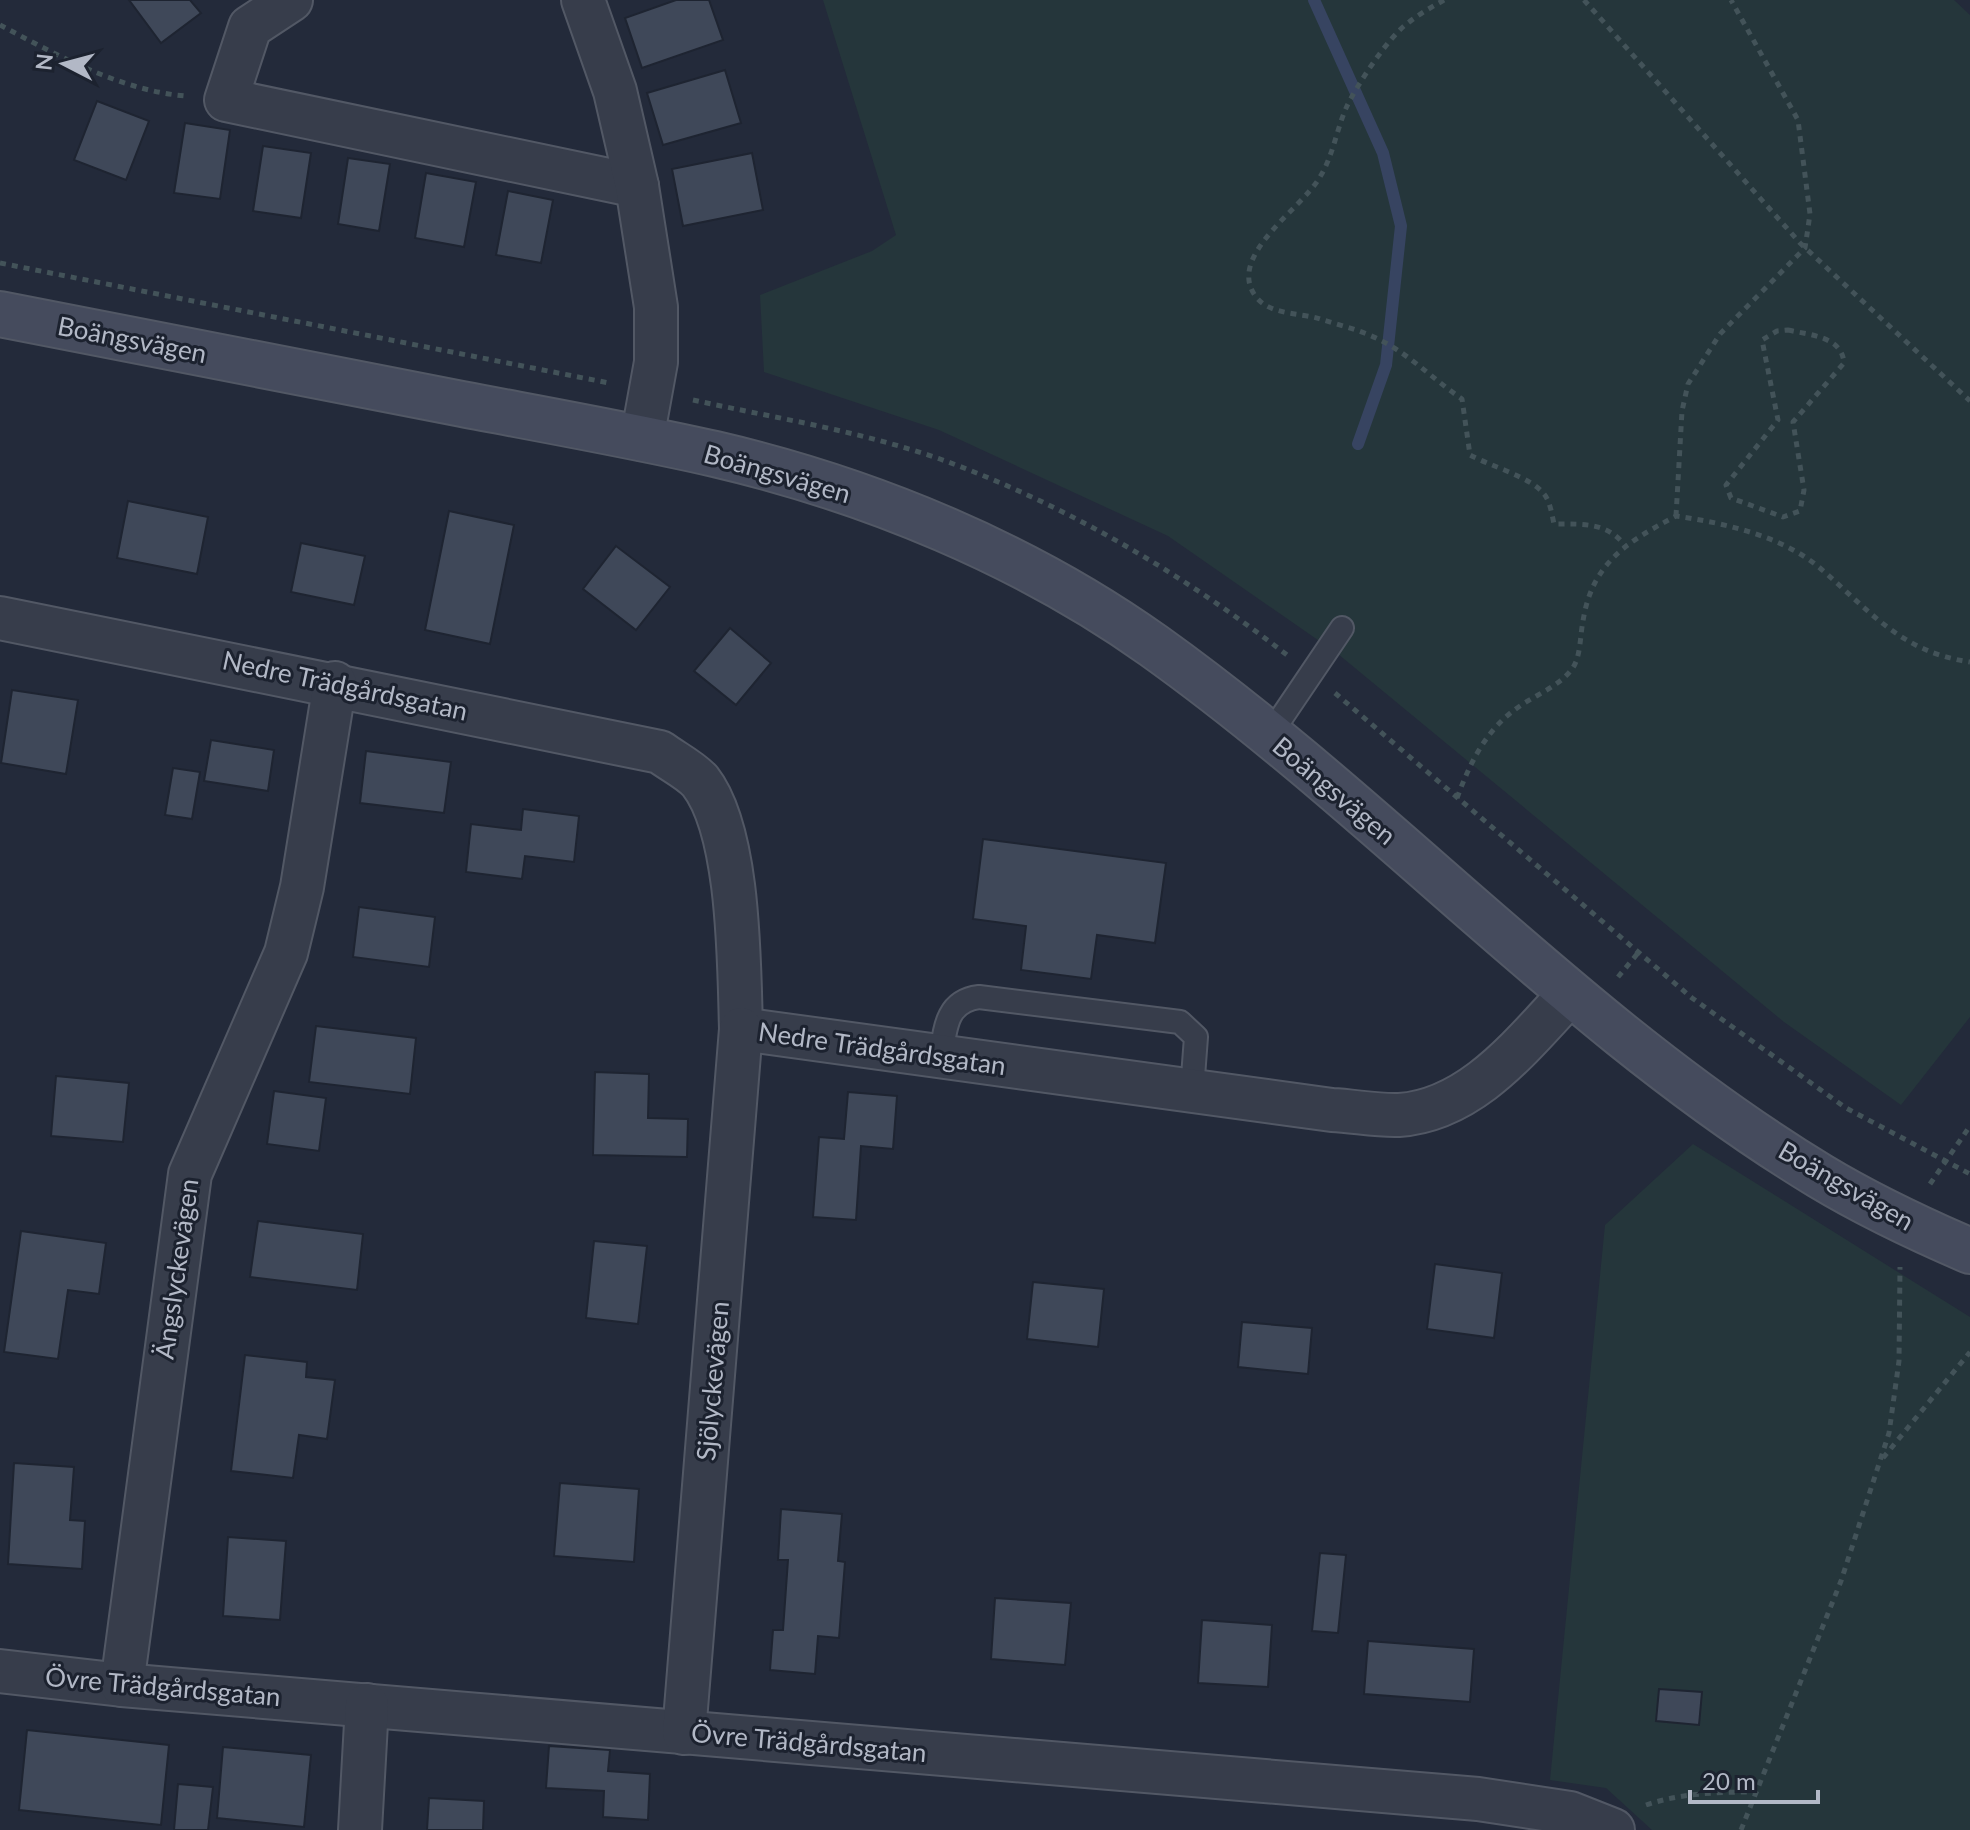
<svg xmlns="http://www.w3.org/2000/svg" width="1970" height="1830" font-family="Lato,sans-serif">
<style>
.green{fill:#25363b}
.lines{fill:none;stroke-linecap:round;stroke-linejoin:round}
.stream{stroke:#374461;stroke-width:12}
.building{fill:#3f4859;stroke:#1e2431;stroke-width:2}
.lane-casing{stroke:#525865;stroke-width:26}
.street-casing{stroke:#525865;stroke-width:46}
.secondary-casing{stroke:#525865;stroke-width:48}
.path{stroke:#435359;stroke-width:5;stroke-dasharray:6 6;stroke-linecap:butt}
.lane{stroke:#373d4b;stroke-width:22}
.street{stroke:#373d4b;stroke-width:42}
.secondary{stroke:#454b5d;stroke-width:44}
.labels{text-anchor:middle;stroke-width:6;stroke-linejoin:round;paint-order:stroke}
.street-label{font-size:26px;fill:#b2b8c6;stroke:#1c222f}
</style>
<rect width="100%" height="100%" fill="#232a3a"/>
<g class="green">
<polygon points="823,0 1954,0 1970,15 1970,1017 1901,1105 1784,1022 1338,654 1168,536 939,430 764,372 760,295 872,251 896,235"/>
<polygon points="1693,1144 1970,1317 1970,1830 1652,1830 1606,1788 1550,1780 1605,1225"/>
</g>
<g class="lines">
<polyline class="stream" points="1314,0 1383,153 1401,226 1386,365 1358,444"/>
</g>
<g class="building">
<polygon points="129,0 190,0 201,13 161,43"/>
<polygon points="676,0 709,0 723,40 642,68 625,18"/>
<polygon points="725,70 741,123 663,145 647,93"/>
<polygon points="97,101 149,121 126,180 74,160"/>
<polygon points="185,123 230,130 220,199 174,193"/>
<polygon points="263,146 311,153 301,218 253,211"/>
<polygon points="752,153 763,210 683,226 672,169"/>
<polygon points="348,158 390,164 379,231 338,224"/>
<polygon points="426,173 476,182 464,247 415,238"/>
<polygon points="508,191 553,200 541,263 496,255"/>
<polygon points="128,501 208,517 197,574 117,558"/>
<polygon points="449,511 514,525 490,644 425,630"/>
<polygon points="301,543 365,556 354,605 291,592"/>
<polygon points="616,546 670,587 636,630 583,589"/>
<polygon points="730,628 771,663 736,705 694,671"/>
<polygon points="12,690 78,700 66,774 1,763"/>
<polygon points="211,740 274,750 268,791 204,781"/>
<polygon points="366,751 451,762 444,813 360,803"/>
<polygon points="173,768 200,772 192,819 165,815"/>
<polygon points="523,809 579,816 574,862 525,856 522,879 466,872 471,824 521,830"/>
<polygon points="983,839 1166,863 1155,943 1097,935 1091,979 1021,970 1026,926 973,919"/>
<polygon points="359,907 435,917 429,967 353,957"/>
<polygon points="316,1026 416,1038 410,1094 309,1082"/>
<polygon points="595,1072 649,1074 648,1118 688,1119 687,1157 593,1155"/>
<polygon points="56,1076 129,1083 123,1142 51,1136"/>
<polygon points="274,1091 326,1098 319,1151 267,1144"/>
<polygon points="848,1092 897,1096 893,1149 861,1146 856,1220 813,1217 819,1137 844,1139"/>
<polygon points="258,1221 363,1234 357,1290 250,1277"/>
<polygon points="21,1231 106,1243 99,1294 68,1290 58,1359 4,1352"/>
<polygon points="594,1241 647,1246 638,1324 586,1318"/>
<polygon points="1435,1264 1502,1273 1494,1338 1427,1329"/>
<polygon points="1033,1282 1104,1289 1098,1347 1027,1339"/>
<polygon points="1242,1322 1312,1328 1308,1374 1238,1367"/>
<polygon points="245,1355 307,1362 306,1377 335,1380 327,1439 299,1435 293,1478 231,1471"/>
<polygon points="14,1463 74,1467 70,1520 85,1521 82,1569 8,1564"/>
<polygon points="560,1483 639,1489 634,1562 554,1556"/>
<polygon points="781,1509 842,1514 838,1561 845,1562 839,1638 818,1636 815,1674 770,1670 773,1630 783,1630 788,1560 778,1560"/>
<polygon points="228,1537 286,1541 280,1620 223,1616"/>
<polygon points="1320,1553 1346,1555 1338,1633 1312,1631"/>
<polygon points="995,1598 1071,1603 1065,1665 991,1659"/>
<polygon points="1202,1620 1272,1625 1268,1687 1198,1683"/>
<polygon points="1368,1641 1474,1649 1470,1702 1364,1694"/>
<polygon points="1659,1689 1702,1692 1699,1725 1656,1721"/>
<polygon points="27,1730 169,1745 161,1825 19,1810"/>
<polygon points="549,1746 610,1750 608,1771 650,1774 648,1820 603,1817 604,1791 546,1788"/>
<polygon points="223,1747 311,1755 304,1827 217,1818"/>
<polygon points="178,1784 213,1787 208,1830 174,1830"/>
<polygon points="429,1798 484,1801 483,1830 427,1830"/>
</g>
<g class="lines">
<g class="lane-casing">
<g id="lane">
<polyline points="1269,736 1342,628"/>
<path d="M941,1057C945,1029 946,1001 979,997L1180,1022L1196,1037L1192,1090"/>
</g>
</g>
<g class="street-casing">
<g id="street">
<polyline points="291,0 250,27 226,100 637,186"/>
<polyline points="583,0 615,91 637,186 656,307 656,362 642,439"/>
<path d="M0,618L660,752C672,761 690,770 700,781C740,832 739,965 741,1029L1332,1110C1354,1111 1378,1116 1399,1115C1473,1110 1523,1043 1570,994"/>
<polyline points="0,1671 122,1685 1478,1799 1570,1813 1613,1830"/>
<polyline points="122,1685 190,1174 286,953 302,887 335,683"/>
<polyline points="684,1733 741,1029"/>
<polyline points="360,1830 367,1705"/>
</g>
</g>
<g class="secondary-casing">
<path id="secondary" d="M0,314C154,344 308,374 462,404C546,420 631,435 715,454C869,490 1025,554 1154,646C1385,811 1576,1028 1820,1176C1868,1205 1919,1229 1970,1251"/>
</g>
<g class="path">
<path d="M1444,0C1432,7 1419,14 1408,23C1389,36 1357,85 1347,106C1336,130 1333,158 1318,180C1300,209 1229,255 1254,294C1268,316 1299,312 1320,319C1339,325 1360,330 1378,339C1408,353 1434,380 1462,399L1470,455C1490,466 1531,477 1544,494C1550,501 1552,515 1554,524C1583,524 1608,522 1626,547"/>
<polyline points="1584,0 1800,243 1970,401"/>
<path d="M0,25C57,55 119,90 185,96"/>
<polyline points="0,263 609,383"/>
<path d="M1788,330C1809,335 1842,336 1844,363L1793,422L1804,490L1800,511L1783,517L1731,498L1726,485L1778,420L1762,340L1777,331Z"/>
<path d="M693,400C775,418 860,431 940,459C1065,504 1183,574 1287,655"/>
<polyline points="1676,516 1682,411 1688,384 1720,334 1805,248 1810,214 1798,120 1731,0"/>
<polyline points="1335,693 1692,998 1846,1108 1970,1174"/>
<path d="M1457,798C1471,760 1488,726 1523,704C1540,693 1560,685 1572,669C1581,657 1580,635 1583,621C1592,563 1627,542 1676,516C1724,523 1783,536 1821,569C1870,611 1901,652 1970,662"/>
<polyline points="1618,977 1638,953"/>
<polyline points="1930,1184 1970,1126"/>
<polyline points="1883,1458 1970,1352"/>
<path d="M1646,1805C1681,1793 1719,1792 1756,1792"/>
<polyline points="1741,1830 1841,1581 1889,1433 1899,1361 1900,1267"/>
</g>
<use href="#lane" class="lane"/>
<use href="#street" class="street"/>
<use href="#secondary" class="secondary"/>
</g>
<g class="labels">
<g class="street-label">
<text transform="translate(132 340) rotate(11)" y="9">Boängsvägen</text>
<text transform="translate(777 474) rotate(16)" y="9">Boängsvägen</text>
<text transform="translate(345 686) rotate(12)" y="9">Nedre Trädgårdsgatan</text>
<text transform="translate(1334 791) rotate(40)" y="9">Boängsvägen</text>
<text transform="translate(882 1049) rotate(8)" y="9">Nedre Trädgårdsgatan</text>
<text transform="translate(1846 1186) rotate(30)" y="9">Boängsvägen</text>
<text transform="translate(177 1269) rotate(-82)" y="9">Ängslyckevägen</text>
<text transform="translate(713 1381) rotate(-85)" y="9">Sjölyckevägen</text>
<text transform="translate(163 1687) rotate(5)" y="9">Övre Trädgårdsgatan</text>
<text transform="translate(809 1743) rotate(5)" y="9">Övre Trädgårdsgatan</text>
</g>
</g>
<g transform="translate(64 64) rotate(276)" stroke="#1c222f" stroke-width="6" paint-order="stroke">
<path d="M0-6L14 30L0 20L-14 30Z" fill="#b2b8c6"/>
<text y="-12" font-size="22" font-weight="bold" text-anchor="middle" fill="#b2b8c6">N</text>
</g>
<path d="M1690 1790v12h128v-12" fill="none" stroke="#b2b8c6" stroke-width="4"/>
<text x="1702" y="1790" font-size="24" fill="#b2b8c6" stroke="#1c222f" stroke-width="6" paint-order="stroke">20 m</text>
</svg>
